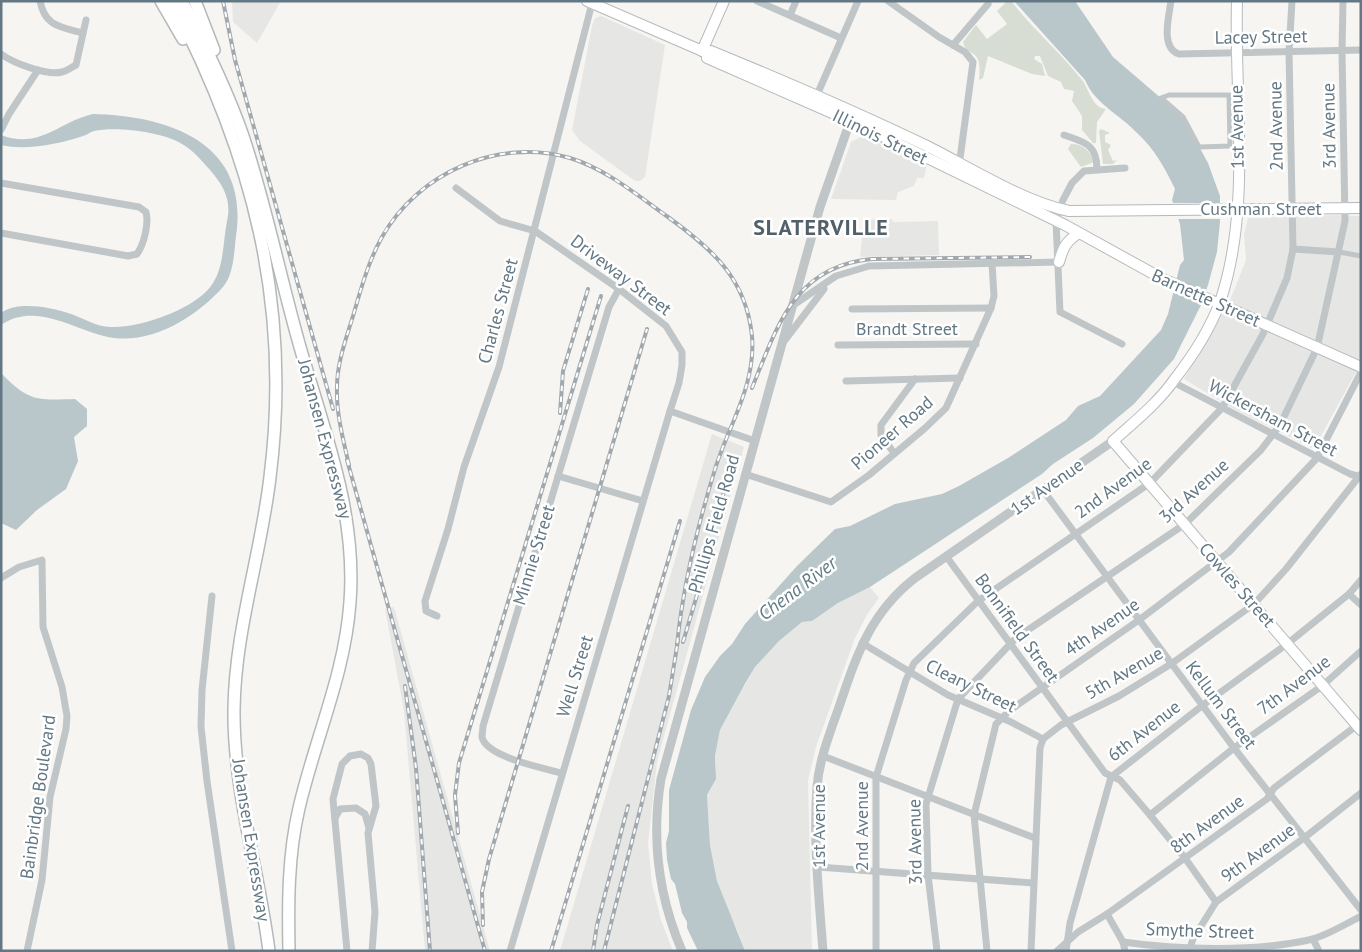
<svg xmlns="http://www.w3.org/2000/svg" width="1362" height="952" font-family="'PT Sans',sans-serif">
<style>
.built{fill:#e6e7e5}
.green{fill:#d7ddd2}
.water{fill:#b9c7cb}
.pier{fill:#f6f5f2}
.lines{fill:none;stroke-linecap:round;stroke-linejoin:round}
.secondary-casing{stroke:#b5bbbf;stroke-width:12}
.primary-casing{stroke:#b4b9bc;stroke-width:12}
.trunk-casing{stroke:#b3b8bb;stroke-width:14}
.pedestrian{stroke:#c0c6c8;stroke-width:5}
.minor{stroke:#c0c6c8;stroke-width:7}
.tertiary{stroke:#c0c6c8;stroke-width:9}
.secondary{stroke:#fff;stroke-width:10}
.primary{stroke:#fff;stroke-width:10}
.trunk{stroke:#fff;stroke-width:11}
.rail-casing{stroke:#a1a9ae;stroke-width:4}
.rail{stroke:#fff;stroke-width:2;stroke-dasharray:5.5;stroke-linecap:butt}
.labels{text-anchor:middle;stroke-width:5;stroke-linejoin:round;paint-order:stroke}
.street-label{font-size:18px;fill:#637884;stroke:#fff}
.water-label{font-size:19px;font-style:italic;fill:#5f7b82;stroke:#fff}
.district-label{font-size:22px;font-weight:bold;letter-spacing:1px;fill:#516069;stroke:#fff}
</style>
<rect width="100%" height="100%" fill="#f6f5f2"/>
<g class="built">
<polygon points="232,1 281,1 257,43 233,22"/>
<polygon points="601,16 665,45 645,177 640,181 635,181 580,141 572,130 592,26 595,18"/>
<polygon points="866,134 927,164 924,178 917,178 914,186 898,192 896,200 831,199 851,142"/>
<polygon points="1337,215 1361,216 1361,363 1316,445 1312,448 1230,407 1184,379 1220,315 1225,313 1246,260 1244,234 1248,218"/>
<polygon points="892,219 893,222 938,221 939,255 860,257 864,220"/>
<polygon points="712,434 744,447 657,762 648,844 652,884 661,920 673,951 560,951"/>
<polygon points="870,587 879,598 868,613 855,638 816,747 808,781 812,951 745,951 737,929 725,907 717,881 710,845 707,795 711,789 716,769 715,756 720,730 755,667 779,641 802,622 812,621 838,603"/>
<polygon points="394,607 490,951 425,951 404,711 385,609"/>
</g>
<g class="green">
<path d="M1007,1H1011C1033,29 1060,52 1082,80C1089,89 1092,108 1106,109L1097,122L1096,143H1093L1082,130V116L1072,101L1074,91L1064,89L1061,82L1048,76L1040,56H1035L1034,59L1042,64L1045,76L1032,74L988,56L983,78L979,80C983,45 967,59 963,42L976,25L987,39L1007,24L997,11Z"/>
<polygon points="1101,129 1110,133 1105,135 1105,142 1111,145 1108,150 1113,161 1117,160 1113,164 1103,164 1099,131"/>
<path d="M1071,144C1083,144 1090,151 1094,162L1081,167L1068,149Z"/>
</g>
<g class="water">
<path d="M1014,1H1075L1113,57L1183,117L1208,163L1220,196V222L1217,252L1208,285L1201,305L1174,359L1134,404L1093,438L1053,464L1042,474L870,587L838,603L812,621L802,622L779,641L755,667L746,682L720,730L715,756L716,779L707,795L710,845L717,881L745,951H698L687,928V922L682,913L675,884L671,879L667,860L666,843L669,831V790L691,710L705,677L720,656L732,644L745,624L797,566L835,529L850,526L895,504L942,494L959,486L1008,458L1066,420L1078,406L1100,396L1161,330L1168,314L1180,265L1184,260L1180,224L1172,200L1175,189C1165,168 1154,148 1136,132C1119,114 1095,104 1085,80Z"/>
<path d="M93,114C170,116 250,143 236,236C234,252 234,274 223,287C197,316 155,343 114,338C77,333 38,300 1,325V313C17,301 50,307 68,313C82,317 96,327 111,327C140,328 197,309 213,283C224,266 223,241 227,221C232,200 223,185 210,170C201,160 193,150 182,144C163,132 116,126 94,131C90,132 87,135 83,136C59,144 26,151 1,145V135C40,150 60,121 93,114Z"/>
<path d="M1,373C29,402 37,400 75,399L87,409V426L74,437L78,461L66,489L37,510L16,530L1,523Z"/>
</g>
<polygon class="pier" points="1171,203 1223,203 1223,219 1176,219"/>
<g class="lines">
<g class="secondary-casing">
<g id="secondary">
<path d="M1237,1C1234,99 1252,208 1220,302C1210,329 1192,357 1174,380C1158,403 1134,422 1113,441L1361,730"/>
<polyline points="702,51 724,1"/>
</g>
</g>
<g class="primary-casing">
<g id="primary">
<path d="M587,1L707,53L711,51C784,81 856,112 927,146C969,167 1024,202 1069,211L1361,208"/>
<polyline points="707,53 707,58 864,127 1065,225 1161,278 1361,367"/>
<path d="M1059,262C1063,248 1066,241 1079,233"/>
</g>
</g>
<g class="trunk-casing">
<g id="trunk">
<polyline points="161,1 183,39"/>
<path d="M172,1C252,154 292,303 270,477C261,555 235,630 234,709C233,790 259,871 269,951"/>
<path d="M182,1C205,45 227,90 243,136C266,205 280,277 300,347C324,431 357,513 350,602C345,674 315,739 299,808C288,855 288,903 289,951"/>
<polyline points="195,1 214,50"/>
</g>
</g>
<g class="pedestrian">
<polygon points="1169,95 1229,95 1230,146 1199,147 1183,117 1161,98"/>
<polyline points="1339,252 1361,256"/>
</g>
<g class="minor">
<path d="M40,1C45,27 61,27 83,33"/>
<polyline points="757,1 841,38"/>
<polyline points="888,1 939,37 965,52 973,62 959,166"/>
<path d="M1171,1C1169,16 1160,48 1179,54L1361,50"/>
<polyline points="790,15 796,1"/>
<polyline points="953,45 988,4"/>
<path d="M1,54C13,63 47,76 62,72C67,71 72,67 76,65L86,20"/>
<polyline points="817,95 858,1"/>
<polyline points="1,130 9,114 38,70"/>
<path d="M1064,135C1084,142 1097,144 1097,169"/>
<path d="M1,183L139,207L146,212C149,224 144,244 137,254L128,256L1,233"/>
<polyline points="456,188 500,221 535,231 619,289 666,326 682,352 682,365 679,383 670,411 755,441"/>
<polyline points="1293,249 1339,252"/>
<polyline points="792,306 836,276 869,266 1059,262"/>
<polyline points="852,309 991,308"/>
<polyline points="785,340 824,289"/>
<polyline points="1122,344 1060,312 1056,221 1063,200 1072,183 1084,171 1125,168"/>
<polyline points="838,345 976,344"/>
<polyline points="846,381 960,378"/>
<polyline points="1173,382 1350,474 1361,477"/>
<polyline points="894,453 881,435 881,425 915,379"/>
<polyline points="745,474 831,502 869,475 924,429 946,408 991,308 994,296 992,263"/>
<polyline points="558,476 643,501"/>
<polyline points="1043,490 1234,748 1361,910"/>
<polyline points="946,556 1105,773 1120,780 1150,815 1185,858 1216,902"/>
<polyline points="1,578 19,567 42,560 43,627 62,687 67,716 66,729 50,797 42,880 27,951"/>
<polyline points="1349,594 1361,605"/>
<polyline points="212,596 202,690 201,727 207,781 232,951"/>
<polyline points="437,616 426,611 425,601 448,529 464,467 499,367 592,3"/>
<polyline points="862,643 948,695 1011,722 1043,739"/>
<polyline points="823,756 1035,838"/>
<path d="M561,773C544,768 486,757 482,737C482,734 483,729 483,726L609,307L619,289"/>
<polyline points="1150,815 1234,748 1322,686 1361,651"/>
<polyline points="335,818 340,809 356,808 365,814 369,828"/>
<polyline points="818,867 1033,883"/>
<polyline points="1107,914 1123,942 1125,951"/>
<polyline points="1313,939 1319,951"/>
<path d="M1123,942C1179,950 1258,952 1313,939C1329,934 1346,924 1361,916"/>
<polyline points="347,951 333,799 342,764 350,756 361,754 368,758 371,764 376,806 368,833 375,912 372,951"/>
<polyline points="510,951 670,411"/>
<polyline points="876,951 876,777 906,680 914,663 978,601 1150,483 1222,408 1263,334 1287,278 1293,249 1289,52 1292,1"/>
<polyline points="937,951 928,875 926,804 958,699 1016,638 1185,524 1261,450 1280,425 1317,348 1345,221 1342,51 1343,1"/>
<polyline points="987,951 974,815 996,724 1009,711 1139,620 1229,552 1317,458 1361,372"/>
<polyline points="1031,951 1040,748 1043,739 1061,725 1119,696 1171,664 1254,604 1286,569 1361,474"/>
<polyline points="1057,951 1078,932 1107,914 1267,799 1274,788 1360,723"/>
<polyline points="1066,951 1070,923 1111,777 1203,705 1287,644 1349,594 1361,580"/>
<polyline points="1189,951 1193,939 1216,902 1304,838 1361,793"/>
</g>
<g class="tertiary">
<path d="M682,951C658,895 651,839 661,779L820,207L847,130L855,116"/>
<path d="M823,951C819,897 813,841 817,787C819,761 829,735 838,710C856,657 869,614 915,578L1113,441"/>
</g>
<use href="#secondary" class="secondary"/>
<use href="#primary" class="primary"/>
<use href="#trunk" class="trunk"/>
<g class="rail-casing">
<g id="rail">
<polyline points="223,1 235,60 333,409"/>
<path d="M752,388C777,327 794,266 872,259L1030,257"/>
<polyline points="560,413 563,371 588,289"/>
<polyline points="347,460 485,951"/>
<path d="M349,465C343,439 336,413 337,387C337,363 346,339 353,316C361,289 368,262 382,237C418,173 498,137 570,158C606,169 637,195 668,217C712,249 746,278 752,336C756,384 730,423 716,466C698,524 683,585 677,645"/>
<polyline points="722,499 733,456"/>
<polyline points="683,642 700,585"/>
<polyline points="405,686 416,768 430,951"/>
<polyline points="458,833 455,795 459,763 601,296"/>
<polyline points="483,925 482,892 489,859 647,329"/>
<polyline points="551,951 680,521"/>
<polyline points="593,951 597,925 628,806"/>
<polyline points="604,951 669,696 678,640"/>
</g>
</g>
<use href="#rail" class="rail"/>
</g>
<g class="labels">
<g class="street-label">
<text transform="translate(1261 37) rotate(-1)" y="6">Lacey Street</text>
<text transform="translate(1276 126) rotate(-91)" y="6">2nd Avenue</text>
<text transform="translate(1329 126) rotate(-91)" y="6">3rd Avenue</text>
<text transform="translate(1237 127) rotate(-91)" y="6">1st Avenue</text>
<text transform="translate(880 137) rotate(26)" y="6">Illinois Street</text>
<text x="1261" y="215">Cushman Street</text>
<text transform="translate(621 275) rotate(37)" y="6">Driveway Street</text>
<text transform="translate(1206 298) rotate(24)" y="6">Barnette Street</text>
<text transform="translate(498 311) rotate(-75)" y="6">Charles Street</text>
<text x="907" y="335">Brandt Street</text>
<text transform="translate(1273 418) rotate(28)" y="6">Wickersham Street</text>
<text transform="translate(892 433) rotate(-41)" y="6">Pioneer Road</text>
<text transform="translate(325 439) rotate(75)" y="6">Johansen Expressway</text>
<text transform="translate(1047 487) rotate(-35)" y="6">1st Avenue</text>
<text transform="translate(1113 488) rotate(-36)" y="6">2nd Avenue</text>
<text transform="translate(1194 491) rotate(-42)" y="6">3rd Avenue</text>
<text transform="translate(714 524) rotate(-74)" y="6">Phillips Field Road</text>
<text transform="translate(534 555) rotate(-73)" y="6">Minnie Street</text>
<text transform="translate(1237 585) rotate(49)" y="6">Cowles Street</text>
<text transform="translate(1102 627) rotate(-35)" y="6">4th Avenue</text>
<text transform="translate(1017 628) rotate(54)" y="6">Bonnifield Street</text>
<text transform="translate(1124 673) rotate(-30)" y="6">5th Avenue</text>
<text transform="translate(575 676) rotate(-73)" y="6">Well Street</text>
<text transform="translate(1294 685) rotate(-37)" y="6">7th Avenue</text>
<text transform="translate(971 686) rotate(26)" y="6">Cleary Street</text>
<text transform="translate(1221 705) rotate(53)" y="6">Kellum Street</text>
<text transform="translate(1144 731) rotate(-38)" y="6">6th Avenue</text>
<text transform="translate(38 797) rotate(-82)" y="6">Bainbridge Boulevard</text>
<text transform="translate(1207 824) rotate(-36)" y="6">8th Avenue</text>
<text transform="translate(819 826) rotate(-90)" y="6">1st Avenue</text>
<text transform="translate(862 826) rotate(-90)" y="6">2nd Avenue</text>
<text transform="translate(251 840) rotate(81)" y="6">Johansen Expressway</text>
<text transform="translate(915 842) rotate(-91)" y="6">3rd Avenue</text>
<text transform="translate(1258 853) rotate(-36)" y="6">9th Avenue</text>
<text transform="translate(1200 931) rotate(2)" y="6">Smythe Street</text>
</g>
<g class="water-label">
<text transform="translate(797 588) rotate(-37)" y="7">Chena River</text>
</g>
<g class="district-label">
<text x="821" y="235">SLATERVILLE</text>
</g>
</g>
<rect width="1362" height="952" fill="none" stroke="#637884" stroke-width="5"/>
</svg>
